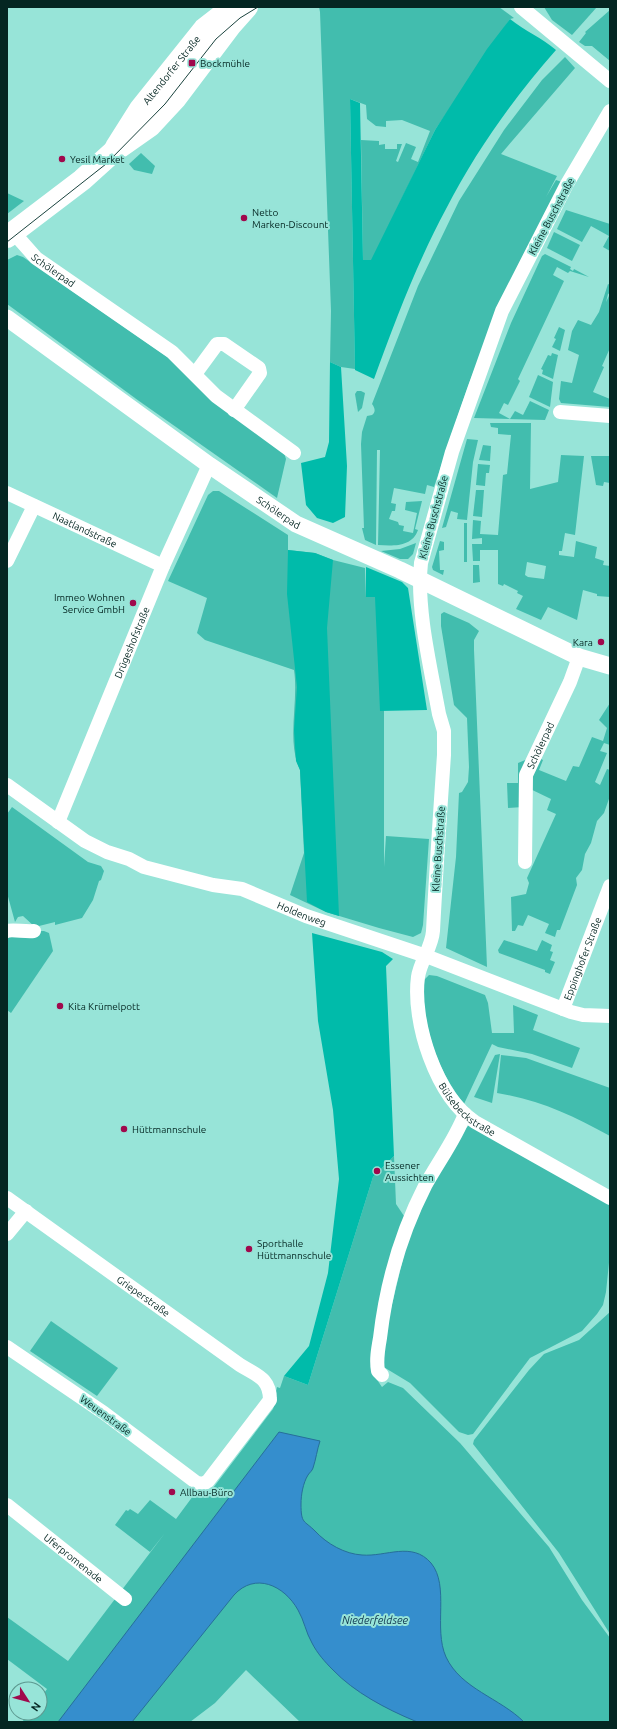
<svg xmlns="http://www.w3.org/2000/svg" width="617" height="1729" font-family="Ubuntu,sans-serif">
<style>
.green{fill:#42bdae;fill-rule:evenodd}
.forest{fill:#0ba}
.water{fill:#358ecd;stroke:#266f9a}
.lines{fill:none;stroke-linecap:round;stroke-linejoin:round}
.minor{stroke:#fff;stroke-width:14}
.tertiary{stroke:#fff;stroke-width:17}
.primary{stroke:#fff;stroke-width:22}
.tram{stroke:#1a433e;stroke-width:1}
.poi-dot{fill:#a0084c;stroke:#97e4d8;stroke-width:1.5}
.labels{text-anchor:middle;stroke-width:4;stroke-linejoin:round;paint-order:stroke}
.poi-label{font-size:10px;fill:#042622;stroke:#97e4d8;text-anchor:start}
.street-label{font-size:10px;fill:#042622;stroke:#97e4d8}
.water-label{font-size:11px;font-style:italic;fill:#0f334e;stroke:#97e4d8}
</style>
<rect width="100%" height="100%" fill="#97e4d8"/>
<g class="green">
<polygon points="319,7 499,7 514,18 510,19 435,130 372,260 363,261 361,140 379,141 379,145 385,144 385,149 397,149 397,144 402,144 396,161 398,162 406,143 416,147 411,159 418,162 430,131 402,120 386,121 386,127 376,126 367,119 366,105 350,99 355,369 341,367 330,362 331,311 320,12"/>
<polygon points="544,7 597,7 572,35 552,20"/>
<polygon points="610,10 610,61 592,46 585,46 579,42 586,33 585,32"/>
<path d="M565,57L575,68L501,154L557,176L546,197L556,180L562,182L491,327L468,386L434,487L427,485L425,494L394,488L391,503L396,504L395,511H392L389,519L398,522L399,525L404,526L403,531L413,533L417,513L405,510L406,502L422,501L415,529L418,530C412,547 394,546 378,545L380,450H377L376,545L365,540L362,528H364L361,444L362,432L367,416L372,415C376,412 375,408 372,404L418,286L459,201L504,130L542,80Z"/>
<polygon points="141,153 155,166 152,174 134,170 129,164"/>
<polygon points="7,193 24,201 7,214"/>
<polygon points="566,210 610,224 610,251 603,247 609,236 591,226 582,242 557,229"/>
<polygon points="554,232 580,245 572,261 547,248"/>
<polygon points="545,254 571,267 570,269 573,271 574,269 589,277 570,271 568,273 557,267 553,275 564,281 518,379 520,381 508,405 504,403 499,413 510,419 515,411 523,415 530,401 549,410 545,420 474,418 511,323 542,256"/>
<polygon points="17,255 23,257 176,363 284,453 286,459 277,498 139,401 7,304 7,260"/>
<polygon points="608,284 610,285 610,293 608,294 606,302 610,294 610,348 602,366 604,367 593,392 610,399 610,407 561,403 559,399 561,381 572,383 579,355 568,350 572,331 578,320 591,325 599,312"/>
<polygon points="559,327 565,330 560,351 552,347 556,339 554,338"/>
<polygon points="552,353 558,355 553,379 542,374 543,370 541,369 548,355 551,356"/>
<polygon points="538,375 553,382 550,407 529,397"/>
<polygon points="357,391 361,391 365,393 362,408 358,412 355,394"/>
<path d="M490,423H531L530,489L558,482L561,455L584,456L575,535L565,533L562,551H559V555L574,557L576,541L597,547L595,558L604,561L603,565L610,566V597L597,596V594L583,590L577,620L548,607L541,620L516,609L523,596L517,593L518,591L504,584L503,586L498,584V550H480V561H473L472,544H482V538L472,539L473,520L481,521L480,534L498,535L503,475L507,474L511,435L498,434V428L491,427ZM527,562L546,566L544,579L528,577L525,575Z"/>
<polygon points="467,439 478,440 473,462 467,520 457,519 458,513 451,511 446,527 442,528"/>
<polygon points="483,445 491,446 490,461 479,460"/>
<polygon points="591,456 610,456 610,483 604,482 603,486 596,485"/>
<polygon points="478,464 490,465 489,473 486,473 485,486 476,485"/>
<polygon points="476,490 484,490 482,517 473,516"/>
<path d="M213,491H219L288,535V550L315,553L333,560L365,568L366,597L376,596L384,710V867L386,836L429,839L423,925L421,933L413,937L379,928L326,912L290,895L304,853L300,770C286,740 299,702 294,670L205,640L197,633L207,598L168,581L208,495Z"/>
<rect x="464" y="523" width="3" height="39"/>
<polygon points="440,541 444,542 444,550 439,551 440,570 444,570 443,575 433,570 432,567"/>
<polygon points="416,543 413,554 408,559 400,559 381,551 400,549"/>
<polygon points="473,565 479,565 480,582 473,583"/>
<polygon points="444,612 469,623 479,631 474,640 474,650 487,967 446,948 456,857 459,793 462,792 468,782 469,767 467,718 454,705 441,626 441,614"/>
<polygon points="610,703 610,745 604,743 600,751 607,753 595,782 600,785 607,769 610,770 610,796 604,813 597,821 591,843 585,854 582,870 576,878 577,885 560,930 557,930 555,937 545,933 549,924 528,915 523,926 518,925 515,931 512,931 511,897 526,894 529,883 527,878 556,814 547,810 551,799 524,786 523,807 508,808 507,783 518,783 518,763 535,756 543,760 539,770 566,781 573,766 579,767 592,737 603,741 607,728 599,720"/>
<polygon points="12,807 88,862 101,866 104,871 101,880 99,881 93,900 82,918 55,925 55,922 35,927 23,916 18,917 15,922 7,893 7,814"/>
<polygon points="44,931 49,933 53,951 11,1013 7,1010 7,932"/>
<polygon points="504,940 537,951 542,940 552,945 550,951 553,952 550,960 555,962 550,974 545,972 545,970 499,953 498,950"/>
<path d="M429,975L437,976L485,995L488,1003L492,1033H514L513,1005L538,1015L533,1030L580,1048L572,1068L532,1054L498,1047L492,1044L464,1104C437,1070 421,1024 424,980Z"/>
<polygon points="500,1054 492,1103 474,1097 495,1055"/>
<path d="M501,1055L526,1058L610,1088V1136C571,1115 541,1100 497,1093Z"/>
<polygon points="469,1125 610,1204 610,1253 606,1292 603,1305 597,1314 582,1331 530,1358 473,1434 468,1435 459,1432 410,1383 382,1366 389,1317 407,1242 429,1191 465,1129"/>
<polygon points="394,1156 396,1204 406,1219 373,1374 382,1387 388,1382 403,1388 460,1443 549,1547 582,1600 610,1638 610,1722 300,1722 246,1670 215,1703 190,1722 22,1722 29,1713 40,1713 40,1699 47,1689 7,1659 7,1617 68,1661 165,1533 150,1552 115,1525 126,1510 128,1511 130,1509 138,1514 150,1500 176,1519 193,1496 210,1492 273,1409 277,1397 275,1397 277,1387 280,1388 284,1376 308,1385 373,1177"/>
<polygon points="610,1312 610,1634 559,1553 473,1444 474,1440 529,1370 544,1354 579,1340"/>
<polygon points="51,1321 118,1368 97,1396 30,1351"/>
</g>
<g class="forest">
<path d="M510,19C525,31 542,38 556,50C513,99 476,151 446,209C417,263 395,321 374,379L355,370L350,99L360,103L363,260H371L435,130L487,49Z"/>
<polygon points="330,362 341,367 347,466 345,517 333,523 317,518 306,505 301,463 325,457 329,442"/>
<polygon points="288,550 315,553 333,560 327,628 339,916 326,912 307,902 300,770 296,761 294,730 297,687 287,594"/>
<polygon points="366,567 402,582 408,588 427,710 380,711 375,597 366,597"/>
<polygon points="312,933 382,952 393,959 386,966 394,1156 373,1177 308,1385 284,1376 309,1346 328,1273 339,1179 333,1110 318,1021"/>
</g>
<path class="water" d="M279,1432L320,1441C317,1450 316,1459 313,1468C312,1471 310,1472 308,1475C303,1483 301,1495 301,1504C301,1524 304,1520 315,1531C327,1544 345,1554 362,1555C386,1557 412,1541 431,1563C450,1586 433,1628 446,1657C461,1689 500,1698 524,1722C496,1722 469,1722 442,1722C434,1722 422,1724 415,1721C386,1709 354,1692 333,1670C325,1662 317,1653 312,1643C306,1633 304,1620 298,1610C284,1585 255,1572 234,1595L132,1722H58Z"/>
<g class="lines">
<g class="minor">
<polyline points="521,7 610,81"/>
<path id="s1" d="M610,111L567,184L502,311L452,452L421,563C416,609 431,669 439,714L444,731V755C440,814 436,872 433,931C432,947 420,962 418,977C412,1022 436,1096 475,1122L610,1198"/>
<path id="s2" d="M13,232L36,258L172,352L216,396L294,453"/>
<polyline points="195,374 217,344 224,344 259,368 260,373 234,410"/>
<polyline points="560,412 610,416"/>
<path id="s3" d="M7,493L163,566"/>
<polyline points="7,561 34,506"/>
<path id="s4" d="M7,785L85,841L107,852L129,859L144,867L213,885L242,889L306,916L426,956L571,1012L583,1015L610,1016"/>
<path id="s5" d="M58,822L163,566L209,465"/>
<path id="s6" d="M525,862L526,775L570,682L579,657"/>
<path d="M7,931C12,929 25,932 34,931"/>
<path id="s7" d="M563,1009L610,886"/>
<path id="s8" d="M7,1198L240,1365C256,1375 270,1378 270,1400L208,1481L203,1484L197,1483L104,1413L7,1347"/>
<polyline points="7,1234 26,1211"/>
<path d="M382,1375L378,1371C376,1360 378,1349 380,1338C386,1286 401,1233 425,1186C438,1162 455,1140 465,1114"/>
<path id="s9" d="M7,1505L125,1599"/>
</g>
<path class="tertiary" id="s10" d="M7,318L209,465L296,524L400,570L579,657L610,666"/>
<g class="primary">
<path id="s11" d="M116,147L140,109L204,29L222,15L244,7"/>
<polyline points="7,237 82,180 113,152 150,126 176,98 231,25 247,7"/>
</g>
<polyline class="tram" points="7,242 106,164 165,104 216,39 240,18 258,7"/>
</g>
<g class="poi-dot">
<rect x="188" y="59" width="8" height="8" rx="2"/>
<circle cx="62" cy="159" r="4"/>
<circle cx="244" cy="218" r="4"/>
<circle cx="133" cy="603" r="4"/>
<circle cx="601" cy="642" r="4"/>
<circle cx="60" cy="1006" r="4"/>
<circle cx="124" cy="1129" r="4"/>
<circle cx="377" cy="1171" r="4"/>
<circle cx="249" cy="1249" r="4"/>
<circle cx="172" cy="1492" r="4"/>
</g>
<g class="labels">
<g class="poi-label">
<text x="200" y="67">Bockmühle</text>
<text x="70" y="163">Yesil Market</text>
<text x="252" y="216">Netto<tspan x="252" dy="12">Marken-Discount</tspan></text>
<text x="125" y="601" text-anchor="end">Immeo Wohnen<tspan x="125" dy="12">Service GmbH</tspan></text>
<text x="593" y="646" text-anchor="end">Kara</text>
<text x="68" y="1010">Kita Krümelpott</text>
<text x="132" y="1133">Hüttmannschule</text>
<text x="385" y="1169">Essener<tspan x="385" dy="12">Aussichten</tspan></text>
<text x="257" y="1247">Sporthalle<tspan x="257" dy="12">Hüttmannschule</tspan></text>
<text x="180" y="1496">Allbau-Büro</text>
</g>
<g class="street-label">
<text dy="4" stroke="none"><textPath href="#s11" startOffset="95">Altendorfer Straße</textPath></text>
<text transform="translate(551 216) rotate(-62)" y="4">Kleine Buschstraße</text>
<text dy="4" stroke="none"><textPath href="#s2" startOffset="56">Schölerpad</textPath></text>
<text dy="4" stroke="none"><textPath href="#s10" startOffset="334">Schölerpad</textPath></text>
<text transform="translate(433 517) rotate(-75)" y="4">Kleine Buschstraße</text>
<text dy="4" stroke="none"><textPath href="#s3" startOffset="86">Naatlandstraße</textPath></text>
<text dy="4" stroke="none"><textPath href="#s5" startOffset="194">Drügeshofstraße</textPath></text>
<text dy="4" stroke="none"><textPath href="#s6" startOffset="120">Schölerpad</textPath></text>
<text transform="translate(438 849) rotate(-86)" y="4">Kleine Buschstraße</text>
<text dy="4" stroke="none"><textPath href="#s4" startOffset="326">Holdenweg</textPath></text>
<text dy="4" stroke="none"><textPath href="#s7" startOffset="54">Eppinghofer Straße</textPath></text>
<text dy="4" stroke="none"><textPath href="#s1" startOffset="1059">Bülsebeckstraße</textPath></text>
<text dy="4" stroke="none"><textPath href="#s8" startOffset="168">Grieperstraße</textPath></text>
<text transform="translate(106 1415) rotate(36)" y="4">Weuenstraße</text>
<text dy="4" stroke="none"><textPath href="#s9" startOffset="85">Uferpromenade</textPath></text>
</g>
<g class="water-label">
<text x="375" y="1624">Niederfeldsee</text>
</g>
</g>
<rect width="617" height="1729" fill="none" stroke="#042622" stroke-width="16"/>
<g transform="translate(28 1701) rotate(126)"><circle r="19" fill="#97e4d8" stroke="#5c988f"/>
<path d="M0-3L7 15L0 10L-7 15Z" fill="#a0084c"/>
<text y="-6" font-size="11" font-weight="bold" text-anchor="middle" fill="#042622">N</text>
</g>
</svg>
